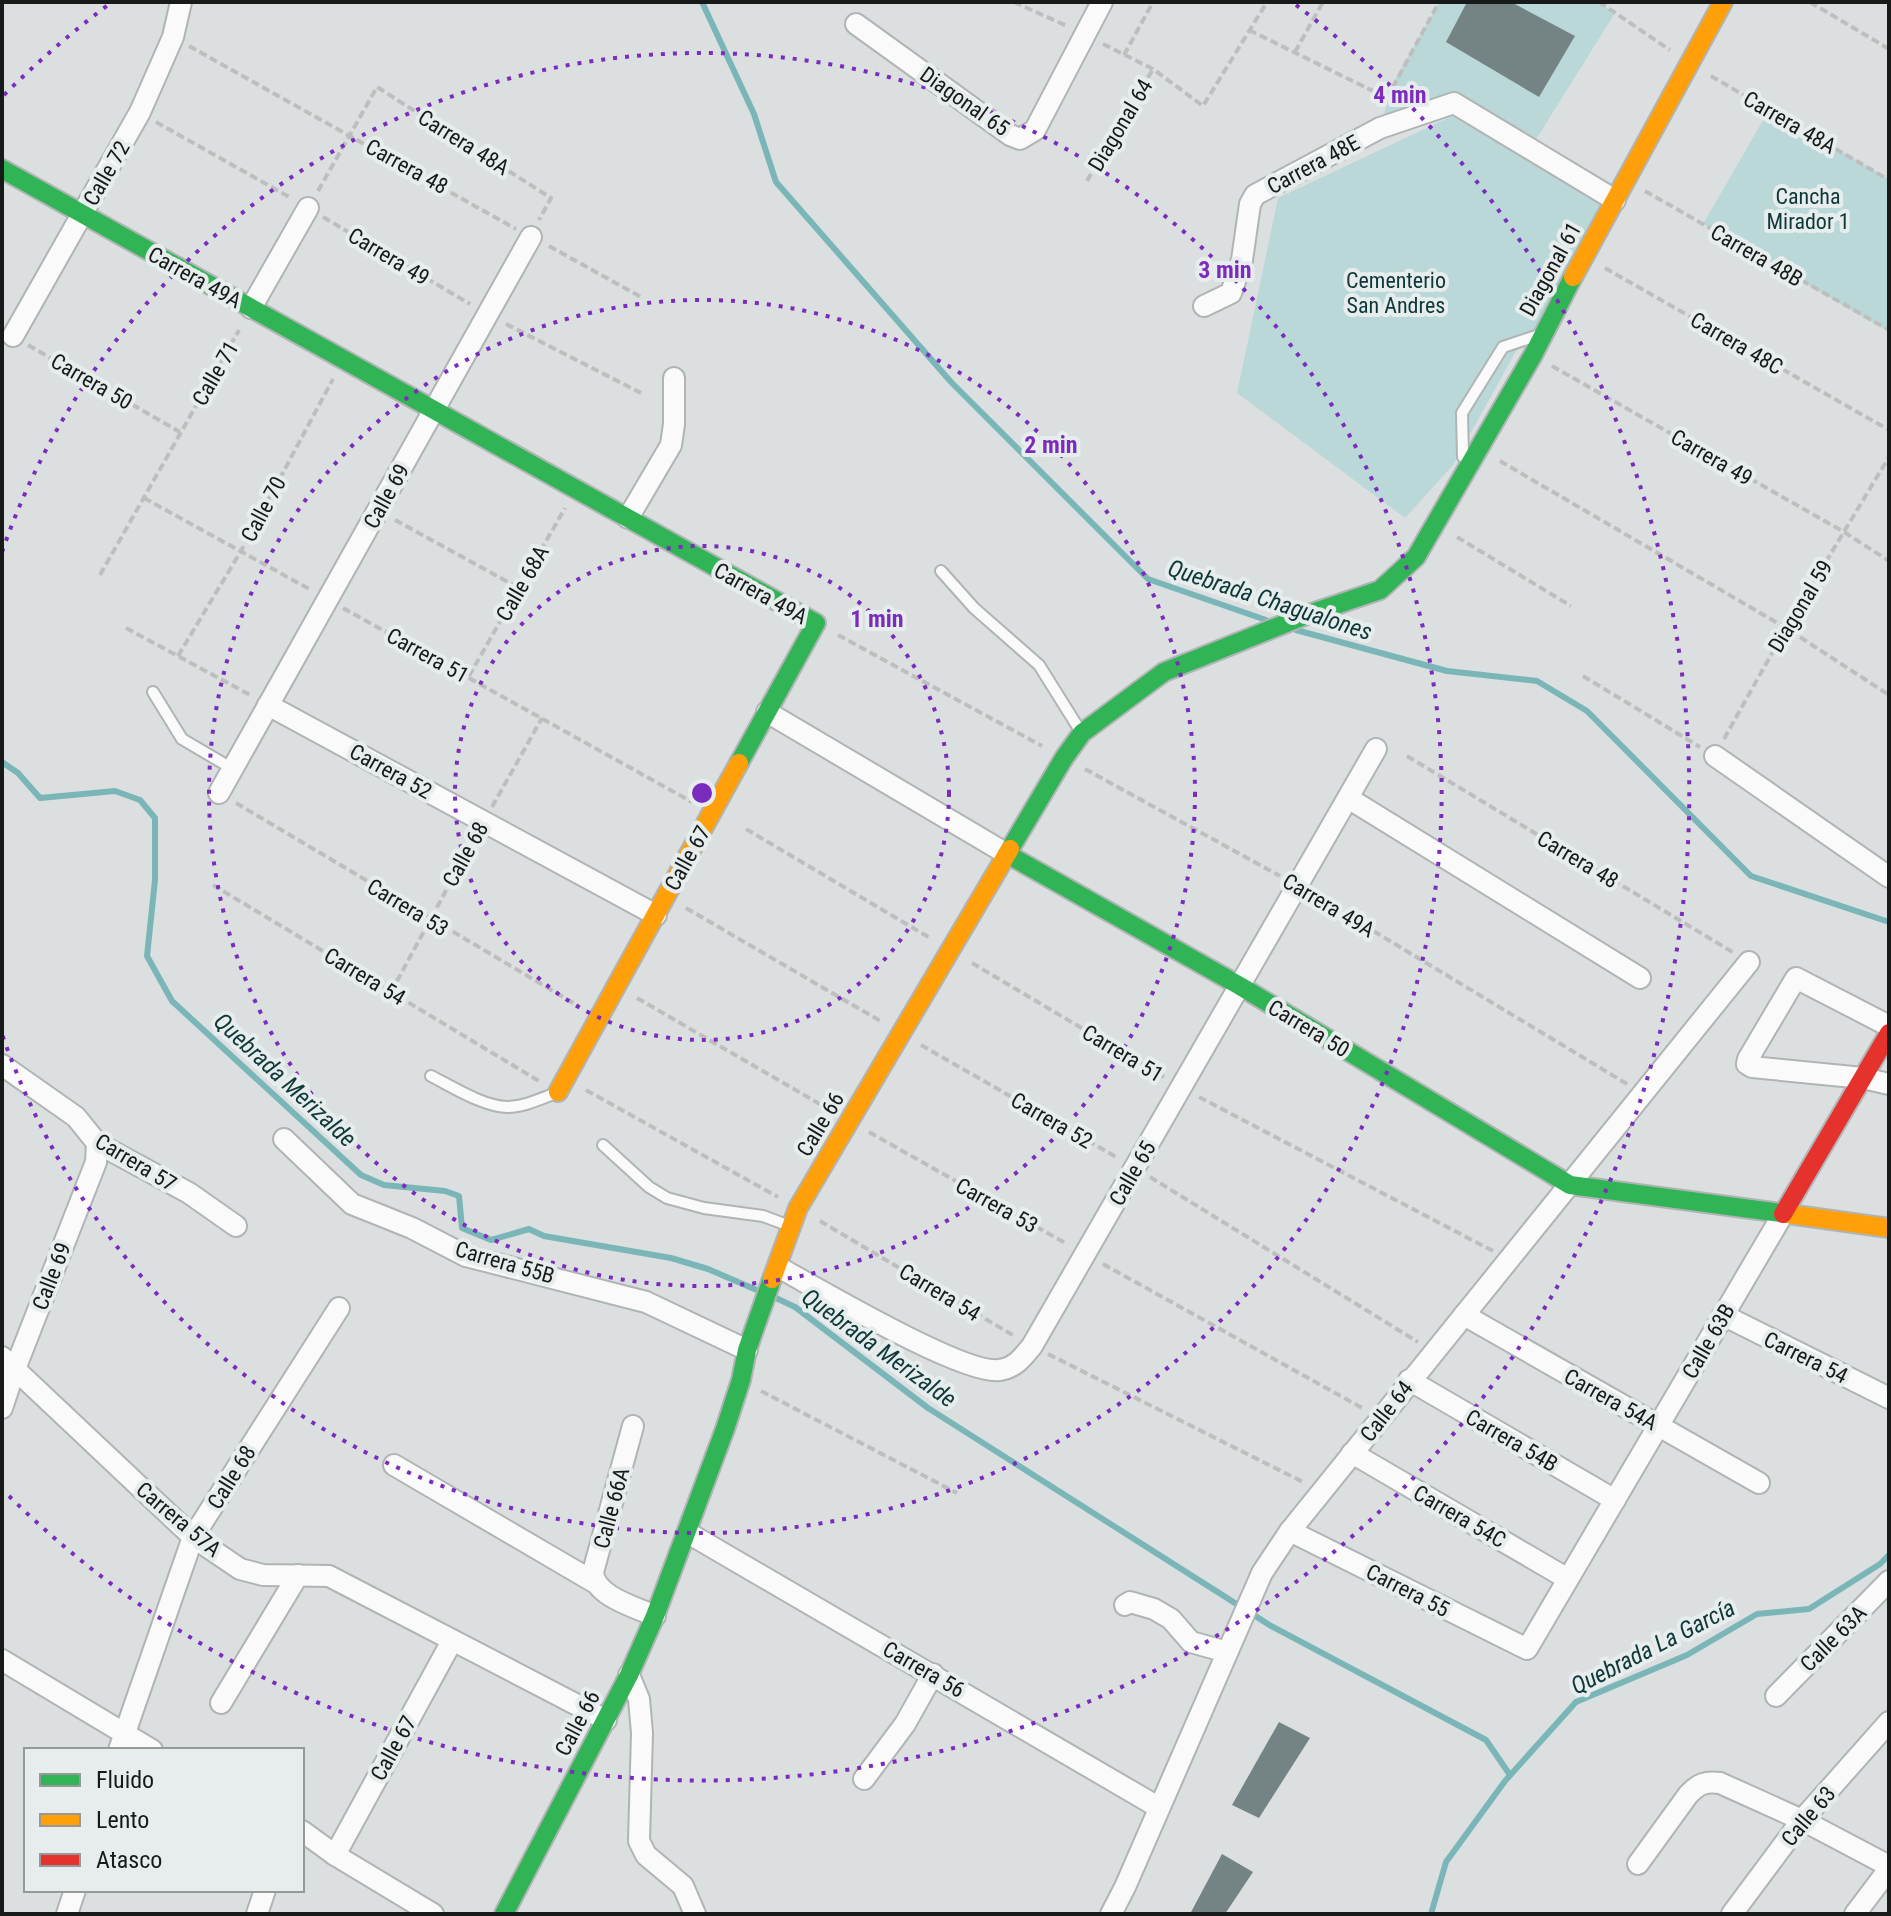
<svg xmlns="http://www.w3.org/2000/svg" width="1891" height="1916" font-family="'Roboto Condensed',sans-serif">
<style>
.green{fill:#bbd8d8}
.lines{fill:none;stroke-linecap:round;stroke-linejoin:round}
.stream{stroke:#7ab6b8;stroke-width:6}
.building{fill:#748484}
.lane-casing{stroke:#b1b4b4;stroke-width:14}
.street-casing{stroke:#b1b4b4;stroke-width:24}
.fast-casing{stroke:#b1b4b4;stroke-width:22}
.slow-casing{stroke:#b1b4b4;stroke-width:22}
.jam-casing{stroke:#b1b4b4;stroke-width:22}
.path{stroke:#bebebe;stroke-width:4;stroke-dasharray:8 4;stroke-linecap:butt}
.lane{stroke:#fafafa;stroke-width:10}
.street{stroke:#fafafa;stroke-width:20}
.fast{stroke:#30b455;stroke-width:18}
.slow{stroke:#ff9f0a;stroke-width:18}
.jam{stroke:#e5322d;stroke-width:18}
.ring{fill:none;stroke:#7b2cbf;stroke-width:4;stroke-dasharray:4 8}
.labels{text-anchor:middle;stroke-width:8;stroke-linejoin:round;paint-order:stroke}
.street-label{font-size:22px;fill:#181a1a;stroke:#e7eded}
.park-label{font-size:22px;fill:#0e3738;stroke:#e7eded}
.water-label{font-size:24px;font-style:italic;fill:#0f3839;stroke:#e7eded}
.centre{fill:#7b2cbf;stroke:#e7eded;stroke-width:4}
.ring-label{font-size:24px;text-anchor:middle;font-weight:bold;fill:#7b2cbf;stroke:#e7eded;stroke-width:8;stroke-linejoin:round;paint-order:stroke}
</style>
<rect width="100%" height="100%" fill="#dbdfdf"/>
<g class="green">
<polygon points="1439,2 1597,2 1615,13 1530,149 1454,103 1380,128 1392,85"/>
<polygon points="1769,110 1889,179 1889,332 1703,224"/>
<polygon points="1452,116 1605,205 1541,335 1516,351 1453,465 1405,518 1237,393 1278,198"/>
</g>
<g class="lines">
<g class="stream">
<polyline points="702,2 754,114 776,182 951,382 1148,579 1266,620"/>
<polyline points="1296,630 1447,671 1537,681 1587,711 1751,876 1889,922"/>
<polyline points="2,762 18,773 40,798 115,791 140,800 155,818 155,880 147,956 172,1001 361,1175 384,1185 445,1191 459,1196 462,1228 491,1240 529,1229 544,1236 671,1258 708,1269 759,1291"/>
<polyline points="776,1298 795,1307 928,1408 1271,1626 1486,1740 1510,1775"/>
<polyline points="1431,1914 1446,1862 1505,1781 1576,1702 1687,1655 1757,1614 1809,1609 1880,1564 1889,1555"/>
</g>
</g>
<g class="building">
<polygon points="1467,2 1511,2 1575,36 1539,97 1446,42"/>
<polygon points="1279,1722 1310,1738 1259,1818 1232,1805"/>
<polygon points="1222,1854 1253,1872 1225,1914 1190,1914"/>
</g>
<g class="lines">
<g class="lane-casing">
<g id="lane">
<polyline points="1463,457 1462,413 1503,347 1536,336"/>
<polyline points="941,571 974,608 1039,665 1081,732"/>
<polyline points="153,692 182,739 233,769"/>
<path d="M431,1076C453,1087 482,1106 507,1107C524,1107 540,1099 556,1093"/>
<polyline points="603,1145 649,1187 667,1198 704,1208 763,1216 787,1225"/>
</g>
</g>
<g class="street-casing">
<g id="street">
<polyline points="856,24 1010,135 1020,139 1035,130 1102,2"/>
<polyline points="1204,306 1231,293 1242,260 1250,204 1255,195 1380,128 1454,103 1615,200"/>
<polyline points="251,308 308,208"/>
<polyline points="13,336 140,112 173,37 181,2"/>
<polyline points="628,518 671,445 674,424 674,378"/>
<polyline points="268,705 656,915"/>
<polyline points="767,712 1007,854"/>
<polyline points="1715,756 1889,877"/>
<polyline points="219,793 531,237"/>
<polyline points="1348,798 1640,978"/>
<polyline points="1889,1026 1796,978 1748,1059 1747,1064 1752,1067 1863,1078 1889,1084"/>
<polyline points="2,1065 76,1117 97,1143 189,1193 236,1226"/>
<polyline points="284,1139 352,1204 412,1228 466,1256 646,1302 747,1350"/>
<path d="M778,1267C817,1288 963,1375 999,1370C1015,1368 1022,1358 1032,1346L1376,749"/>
<polyline points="1464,1315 1759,1483"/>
<polyline points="1723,1315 1889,1398"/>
<polyline points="2,1357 193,1537 240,1569 263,1575 329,1576 606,1720"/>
<polyline points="1409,1380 1615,1500"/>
<polyline points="2,1408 15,1369 96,1162 97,1143"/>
<path d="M633,1426L593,1572C594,1596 635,1607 655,1616"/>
<polyline points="1352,1453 1568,1579"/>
<polyline points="394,1465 594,1582"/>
<polyline points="1290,1531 1527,1649 1783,1214"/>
<polyline points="688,1533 1158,1807"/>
<polyline points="1125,1605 1130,1602 1154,1609 1171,1619 1191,1642 1227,1652"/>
<polyline points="2,1660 152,1750"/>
<polyline points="629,1675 639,1699 642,1733 639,1841 646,1855 683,1886 695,1914"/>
<polyline points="1776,1696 1889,1581"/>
<polyline points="221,1703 298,1575"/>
<polyline points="119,1750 193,1537 339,1308"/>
<polyline points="864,1779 905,1724 933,1674"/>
<polyline points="302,1831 335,1855 433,1914"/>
<polyline points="335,1855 452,1641"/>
<path d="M1638,1864L1688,1795C1698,1784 1705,1781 1720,1783L1802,1820L1889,1866"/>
<polyline points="67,1914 75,1890"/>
<polyline points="257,1914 265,1890"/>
<polyline points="1111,1914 1125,1887 1262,1573 1290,1531 1749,962"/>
<polyline points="1732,1914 1802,1820 1889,1722"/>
<polyline points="1855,1914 1889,1869"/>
</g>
</g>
<g class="fast-casing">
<g id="fast">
<polyline points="2,169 816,623 739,763"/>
<polyline points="1010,849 1064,758 1082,733 1164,672 1309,614 1380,590 1416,557 1533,355 1573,277"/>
<polyline points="1007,854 1240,986 1570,1185 1788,1214"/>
<polyline points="504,1914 629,1675 655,1616 725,1429 741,1380 747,1350 772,1279"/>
</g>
</g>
<g class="slow-casing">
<g id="slow">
<polyline points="1573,277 1723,2"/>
<polyline points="558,1092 739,763"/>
<polyline points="1788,1214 1889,1228"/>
<polyline points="772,1279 798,1208 1010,849"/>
</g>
</g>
<g class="jam-casing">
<polyline id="jam" points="1783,1214 1889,1033"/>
</g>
<g class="path">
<polyline points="1014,2 1067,26"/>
<polyline points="1599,2 1670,50"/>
<polyline points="1810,2 1889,49"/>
<polyline points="1249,30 1387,98"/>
<polyline points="1103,44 1153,69 1203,106 1267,2"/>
<polyline points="189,46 516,229"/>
<polyline points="1295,52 1323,2"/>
<polyline points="1124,55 1153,2"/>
<polyline points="1711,76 1889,180"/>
<polyline points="1387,98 1439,2"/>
<polyline points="156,122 291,198"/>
<polyline points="1087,181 1153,69"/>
<polyline points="318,191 377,87 551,198 539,220"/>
<polyline points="1645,191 1889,330"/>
<polyline points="323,217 470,304"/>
<polyline points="549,246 641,297"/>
<polyline points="1605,268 1889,430"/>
<polyline points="506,324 641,393"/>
<polyline points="28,345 180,432"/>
<polyline points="1552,366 1844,532 1889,561"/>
<polyline points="1500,461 1786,628 1889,695"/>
<polyline points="144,498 311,590"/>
<polyline points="395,520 519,588"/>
<polyline points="1457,537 1571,606"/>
<polyline points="100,575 239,330"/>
<polyline points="343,608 692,802"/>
<polyline points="126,628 252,696"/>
<polyline points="838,635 1042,746"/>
<polyline points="178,656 241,551 333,379"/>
<polyline points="469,676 565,508"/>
<polyline points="1583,676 1700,747"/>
<polyline points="1724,739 1786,628 1889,457"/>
<polyline points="1407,756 1734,953"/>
<polyline points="1085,769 1280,876"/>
<polyline points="236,803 580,1007"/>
<polyline points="492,807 542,718"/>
<polyline points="746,829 930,938"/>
<polyline points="213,885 539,1081"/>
<polyline points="1312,894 1627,1084"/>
<polyline points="686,908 882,1022"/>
<polyline points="972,963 1164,1077"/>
<polyline points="391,992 474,839"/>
<polyline points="637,998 830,1110"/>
<polyline points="921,1045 1118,1158"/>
<polyline points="586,1090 778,1197"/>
<polyline points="1199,1097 1493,1251"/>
<polyline points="869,1132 1067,1244"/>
<polyline points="1150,1177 1418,1342"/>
<polyline points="820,1221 1016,1337"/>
<polyline points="1103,1264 1364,1409"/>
<polyline points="1048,1354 1305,1483"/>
<polyline points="761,1391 957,1493"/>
</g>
<use href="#lane" class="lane"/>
<use href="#street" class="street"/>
<use href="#fast" class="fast"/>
<use href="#slow" class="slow"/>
<use href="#jam" class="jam"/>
</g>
<g class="ring">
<circle cx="702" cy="793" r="247"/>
<circle cx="702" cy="793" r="493"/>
<path d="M2 552A740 740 0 1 1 2 1034"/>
<path d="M4 95A987 987 0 0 1 108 5M1296 5A987 987 0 1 1 4 1491"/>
</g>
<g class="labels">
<g class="street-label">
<text transform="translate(965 101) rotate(35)" y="8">Diagonal 65</text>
<text transform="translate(1790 122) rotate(30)" y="8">Carrera 48A</text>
<text transform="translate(1120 125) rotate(-59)" y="8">Diagonal 64</text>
<text transform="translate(464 142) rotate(32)" y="8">Carrera 48A</text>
<text transform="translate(1313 164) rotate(-28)" y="8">Carrera 48E</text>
<text transform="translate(407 166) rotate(29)" y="8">Carrera 48</text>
<text transform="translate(106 173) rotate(-60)" y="8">Calle 72</text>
<text transform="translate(1757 255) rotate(30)" y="8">Carrera 48B</text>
<text transform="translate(389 256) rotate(31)" y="8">Carrera 49</text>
<text transform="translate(1550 269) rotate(-61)" y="8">Diagonal 61</text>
<text transform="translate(195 277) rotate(29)" y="8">Carrera 49A</text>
<text transform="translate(1737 343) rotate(30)" y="8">Carrera 48C</text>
<text transform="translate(215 373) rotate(-60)" y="8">Calle 71</text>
<text transform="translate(92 381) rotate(30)" y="8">Carrera 50</text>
<text transform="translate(1712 457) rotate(30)" y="8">Carrera 49</text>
<text transform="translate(386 496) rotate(-61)" y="8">Calle 69</text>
<text transform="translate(263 509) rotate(-62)" y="8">Calle 70</text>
<text transform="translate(522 583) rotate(-60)" y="8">Calle 68A</text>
<text transform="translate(761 593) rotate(29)" y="8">Carrera 49A</text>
<text transform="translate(1800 606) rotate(-59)" y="8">Diagonal 59</text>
<text transform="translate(428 655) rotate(29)" y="8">Carrera 51</text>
<text transform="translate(391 771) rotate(29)" y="8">Carrera 52</text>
<text transform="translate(465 854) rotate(-61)" y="8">Calle 68</text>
<text transform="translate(687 858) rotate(-61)" y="8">Calle 67</text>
<text transform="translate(1578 859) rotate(31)" y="8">Carrera 48</text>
<text transform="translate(1329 905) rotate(31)" y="8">Carrera 49A</text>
<text transform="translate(408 907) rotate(31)" y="8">Carrera 53</text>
<text transform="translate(365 976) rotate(31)" y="8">Carrera 54</text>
<text transform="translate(1309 1028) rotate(31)" y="8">Carrera 50</text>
<text transform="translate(1123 1053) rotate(31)" y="8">Carrera 51</text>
<text transform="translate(1052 1120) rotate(30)" y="8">Carrera 52</text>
<text transform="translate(820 1124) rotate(-59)" y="8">Calle 66</text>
<text transform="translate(136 1162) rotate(31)" y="8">Carrera 57</text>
<text transform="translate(1132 1173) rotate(-60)" y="8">Calle 65</text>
<text transform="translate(997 1205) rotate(29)" y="8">Carrera 53</text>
<text transform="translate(505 1262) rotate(16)" y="8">Carrera 55B</text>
<text transform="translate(51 1276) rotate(-69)" y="8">Calle 69</text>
<text transform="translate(940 1292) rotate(31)" y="8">Carrera 54</text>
<text transform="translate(1708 1341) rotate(-60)" y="8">Calle 63B</text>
<text transform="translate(1806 1357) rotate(26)" y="8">Carrera 54</text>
<text transform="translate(1611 1399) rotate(29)" y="8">Carrera 54A</text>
<text transform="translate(1386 1411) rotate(-52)" y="8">Calle 64</text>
<text transform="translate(1512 1440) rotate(30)" y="8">Carrera 54B</text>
<text transform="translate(231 1477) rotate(-58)" y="8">Calle 68</text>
<text transform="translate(611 1508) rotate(-75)" y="8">Calle 66A</text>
<text transform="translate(1460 1516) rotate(30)" y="8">Carrera 54C</text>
<text transform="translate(179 1519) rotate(40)" y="8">Carrera 57A</text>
<text transform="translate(1408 1590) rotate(27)" y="8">Carrera 55</text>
<text transform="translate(1833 1638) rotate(-45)" y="8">Calle 63A</text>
<text transform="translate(924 1669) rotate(30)" y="8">Carrera 56</text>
<text transform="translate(577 1723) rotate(-62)" y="8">Calle 66</text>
<text transform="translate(393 1748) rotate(-61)" y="8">Calle 67</text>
<text transform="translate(1808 1816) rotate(-50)" y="8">Calle 63</text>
</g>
<g class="park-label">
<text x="1808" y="204">Cancha<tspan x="1808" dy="25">Mirador 1</tspan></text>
<text x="1396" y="288">Cementerio<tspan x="1396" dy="25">San Andres</tspan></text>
</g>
<g class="water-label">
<text transform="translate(1270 600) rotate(18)" y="8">Quebrada Chagualones</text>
<text transform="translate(285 1080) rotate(43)" y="8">Quebrada Merizalde</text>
<text transform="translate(879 1348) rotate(36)" y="8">Quebrada Merizalde</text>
<text transform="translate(1653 1647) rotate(-27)" y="8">Quebrada La García</text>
</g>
</g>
<circle cx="702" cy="793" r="12" class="centre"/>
<g class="ring-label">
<text x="1400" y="103">4 min</text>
<text x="1225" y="278">3 min</text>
<text x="1051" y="453">2 min</text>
<text x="877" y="627">1 min</text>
</g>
<rect width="1891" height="1916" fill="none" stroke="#181a1a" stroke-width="8"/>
<rect x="24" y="1748" width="280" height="144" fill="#e7eded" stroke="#949999" stroke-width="2"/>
<rect x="40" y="1774" width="40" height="12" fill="#30b455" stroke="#949999" stroke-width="2"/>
<text x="96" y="1788" font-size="24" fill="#181a1a">Fluido</text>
<rect x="40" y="1814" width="40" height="12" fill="#ff9f0a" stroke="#949999" stroke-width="2"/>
<text x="96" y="1828" font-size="24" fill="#181a1a">Lento</text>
<rect x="40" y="1854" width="40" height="12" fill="#e5322d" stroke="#949999" stroke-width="2"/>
<text x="96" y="1868" font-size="24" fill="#181a1a">Atasco</text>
</svg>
